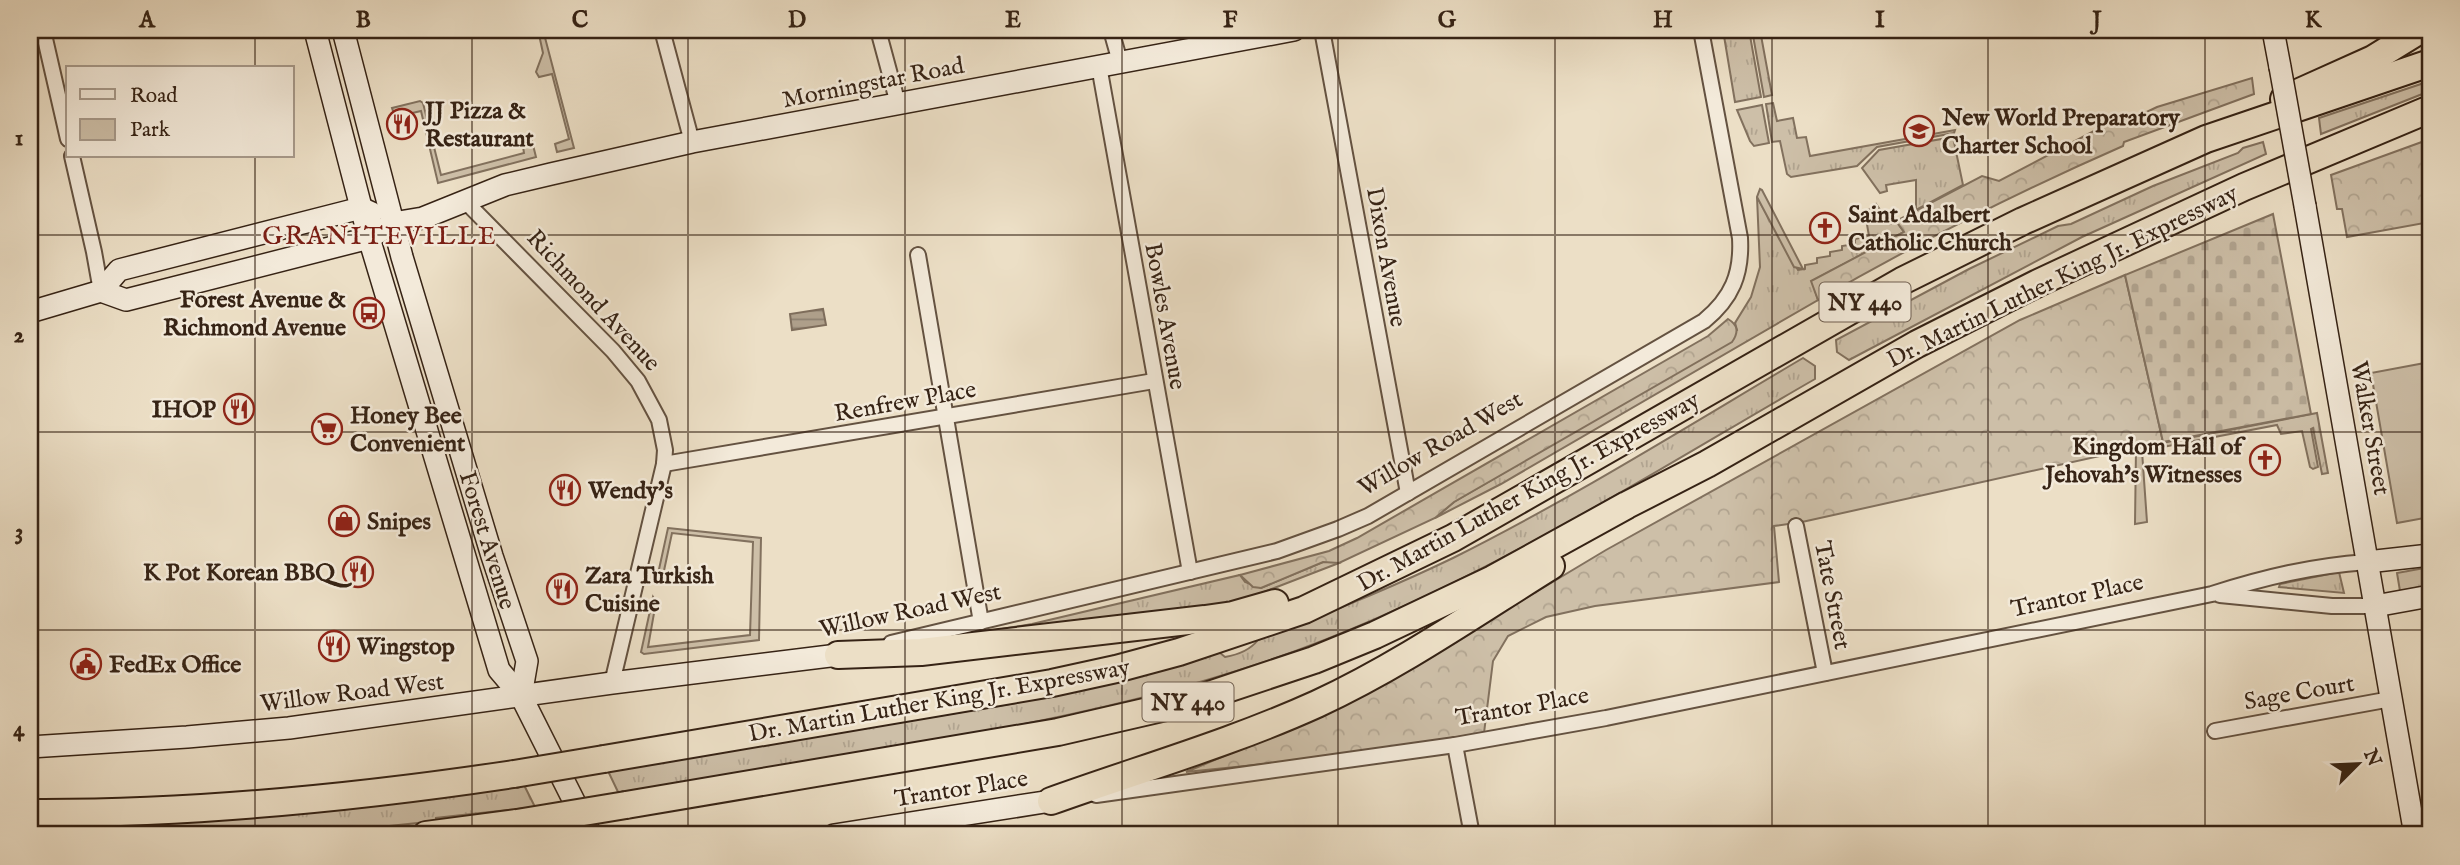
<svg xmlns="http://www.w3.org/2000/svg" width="2460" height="865" font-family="'IM FELL English',serif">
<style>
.grass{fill:url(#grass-tufts);stroke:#82715e;stroke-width:2}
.forest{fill:url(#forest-crowns);stroke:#82715e;stroke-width:2}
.cemetery{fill:url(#cemetery-stones);stroke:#82715e;stroke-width:2}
.green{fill:#cdbfa8;stroke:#82715e;stroke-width:2}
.water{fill:url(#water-rules);stroke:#7e6d5b;stroke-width:2}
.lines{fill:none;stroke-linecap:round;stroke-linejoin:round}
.street-casing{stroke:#645241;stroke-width:18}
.secondary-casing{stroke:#362315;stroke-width:24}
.highway-casing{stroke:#362315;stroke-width:30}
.street{stroke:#f3eada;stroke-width:14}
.secondary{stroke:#f3eada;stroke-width:21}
.highway{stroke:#ecdfc6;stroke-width:26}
.secondary-bridge-casing{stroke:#362315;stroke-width:24;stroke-linecap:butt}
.highway-bridge-casing{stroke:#362315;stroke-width:30;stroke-linecap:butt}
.secondary-bridge{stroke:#f3eada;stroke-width:21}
.highway-bridge{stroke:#ecdfc6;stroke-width:26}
.grid{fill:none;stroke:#362315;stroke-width:2;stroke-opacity:0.55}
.labels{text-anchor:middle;stroke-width:5;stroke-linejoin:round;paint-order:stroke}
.shield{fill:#f3eada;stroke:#6f5f50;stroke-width:2}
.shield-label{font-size:23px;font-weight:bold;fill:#362315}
.street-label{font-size:24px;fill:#362315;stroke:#f3eada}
.poi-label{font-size:24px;font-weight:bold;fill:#362315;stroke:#f3eada;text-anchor:start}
.neighbourhood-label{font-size:26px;letter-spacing:2px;fill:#7a1f14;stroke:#f3eada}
.neatline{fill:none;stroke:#362315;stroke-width:2.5}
.grid-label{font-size:23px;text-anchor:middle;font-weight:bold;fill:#362315}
</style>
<defs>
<pattern id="grass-tufts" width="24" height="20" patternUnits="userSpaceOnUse" patternTransform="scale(1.75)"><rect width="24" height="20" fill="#cdbfa8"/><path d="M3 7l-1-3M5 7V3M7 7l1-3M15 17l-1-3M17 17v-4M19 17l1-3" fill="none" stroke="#b1a490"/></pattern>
<pattern id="forest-crowns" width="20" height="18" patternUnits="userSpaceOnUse" patternTransform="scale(1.75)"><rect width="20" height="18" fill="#cdbfa8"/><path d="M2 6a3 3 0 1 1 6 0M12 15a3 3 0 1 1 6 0" fill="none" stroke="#b1a490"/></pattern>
<pattern id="cemetery-stones" width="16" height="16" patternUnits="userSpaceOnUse" patternTransform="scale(1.75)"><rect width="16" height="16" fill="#cdbfa8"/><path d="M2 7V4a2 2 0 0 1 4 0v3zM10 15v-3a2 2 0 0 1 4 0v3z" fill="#b1a490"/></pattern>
<pattern id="water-rules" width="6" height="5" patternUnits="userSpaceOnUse" patternTransform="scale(1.75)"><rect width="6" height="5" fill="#ae9f8a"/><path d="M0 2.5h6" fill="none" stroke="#8e8170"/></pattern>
</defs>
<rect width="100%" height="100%" fill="#ecdfc6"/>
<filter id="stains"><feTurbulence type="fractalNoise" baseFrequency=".00286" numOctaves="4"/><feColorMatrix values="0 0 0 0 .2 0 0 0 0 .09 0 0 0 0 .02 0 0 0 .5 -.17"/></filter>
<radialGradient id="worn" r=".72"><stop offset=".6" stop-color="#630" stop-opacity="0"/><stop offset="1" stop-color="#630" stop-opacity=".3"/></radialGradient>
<g class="grass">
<polygon points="1723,30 1749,30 1761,97 1735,102"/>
<polygon points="1752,30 1760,30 1772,95 1764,97"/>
<polygon points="2430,81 2430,91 2321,134 2319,118"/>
<polygon points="1773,103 1777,121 1793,118 1797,138 1806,137 1810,156 1955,130 1954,133 1877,147 1857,166 1791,177 1787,174 1780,141 1772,142 1766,104"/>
<polygon points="1762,105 1769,143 1754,146 1750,141 1737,110"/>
<polygon points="1953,137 1963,185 1916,210 1916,180 1886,185 1887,191 1880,193 1862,168 1879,150"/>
<polygon points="2263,142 2266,154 2082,237 1849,360 1837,352 1836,340 1969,269 2058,226 2071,224 2153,186 2238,153 2243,148"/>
<polygon points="1757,197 1798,270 1805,269 1805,265 1817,263 1817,258 1830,256 1830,252 1842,250 1842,246 1855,244 1855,239 1869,236 1865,213 1876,204 1890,224 1896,221 1904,232 1812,281 1818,300 1501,484 1435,518 1454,502 1599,417 1737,330 1735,323 1751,297 1760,267"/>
<path d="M1803,358L1815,366V379C1636,482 1459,597 1261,663C1053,733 833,752 619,794L608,771L1016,703L1121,680L1219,652L1225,657C1237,655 1250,650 1258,640C1324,615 1389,589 1453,558C1573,498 1688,426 1803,358Z"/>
<polygon points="2317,413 2328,473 2322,474 2313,428 2311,429 2318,467 2313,469 2310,467 2302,431 2281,434 2277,425 2142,451 2147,522 2135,524 2136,448"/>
<polygon points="1333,561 1339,563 1243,600 1218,606 996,630 1032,624 1240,575 1245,582 1261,588 1323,562"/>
<polygon points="2430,567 2430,585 2400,591 2397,573"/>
<polygon points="2339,572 2344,593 2279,587 2280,584"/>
<polygon points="524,785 535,807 436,818 436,821 305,835 30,835 30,824"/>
</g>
<g class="forest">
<path d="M2252,78L2254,94L2124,142L2123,146C2018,192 1917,243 1818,300L1811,281L1904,232L1896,221L1982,176L1999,181L2111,122L2134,118L2157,107Z"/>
<polygon points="2430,139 2430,222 2347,237 2342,209 2337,209 2331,175"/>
<polygon points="2125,275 2163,442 1802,522 1774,526 1779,582 1595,606 1546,617 1508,636 1493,661 1484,733 1313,759 1186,772 1274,735 1387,681 1606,550 2020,320"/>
<path d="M1728,319C1738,325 1739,332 1732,342L1454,502L1435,518L1339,563L1323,562L1261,588L1253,587L1240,575L1329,551L1357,538L1708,336Z"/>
</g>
<polygon class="cemetery" points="2273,214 2311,414 2163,442 2125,275"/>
<g class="green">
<polygon points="538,30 543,30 574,148 557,152 555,144 569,139 552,74 539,77 536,72 543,53"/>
<polygon points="420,101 423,103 441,175 524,153 522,140 526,138 532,141 536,157 438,183 421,111 395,117 392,108"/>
<polygon points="1760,189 1762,190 1803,269 1794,267 1757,197"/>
<polygon points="2430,362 2430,517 2397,523 2371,373"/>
<polygon points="668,528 761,538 759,640 644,654 641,652 653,597 656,602 648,647 750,635 753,542 672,533 662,580 660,583 656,583"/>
</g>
<polygon class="water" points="823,309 826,325 792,330 790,314"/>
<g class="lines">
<g class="street-casing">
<g id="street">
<polyline points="43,30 68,139"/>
<polyline points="662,30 692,142"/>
<polyline points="878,30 898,104"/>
<polyline points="1111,30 1120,62"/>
<polyline points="1322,30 1408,493"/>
<polyline points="1099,66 1190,572"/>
<polyline points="72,156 94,252 101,291"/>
<polyline points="466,202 613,351 638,381 659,420 665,450 664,464 612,683"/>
<polyline points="918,255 981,622"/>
<polyline points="664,464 1154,381"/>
<polyline points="1796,526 1825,673"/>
<polyline points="2220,595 2332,606 2375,606"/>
<path d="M891,643L1277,551L1338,529L1368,516L1704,321C1732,298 1742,274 1740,238L1701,30"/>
<polyline points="2215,731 2391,699"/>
<polyline points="1455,745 1472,835"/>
<path d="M1096,795L1455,745L1606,718L2212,594C2265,577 2312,566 2367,562"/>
</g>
</g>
<g class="secondary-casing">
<g id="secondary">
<polyline points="315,30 369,238 499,670 521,696 591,835"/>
<polyline points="343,30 402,257 492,556 527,661 521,696"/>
<polyline points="2273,30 2280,67"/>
<polyline points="2305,206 2415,835"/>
<polyline points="101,291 126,300 369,238 393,223 423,218 505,185 551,174 692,142 1294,30"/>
<polyline points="30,312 101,291 119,270 361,208 372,213"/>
<polyline points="2367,562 2430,555"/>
<polyline points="2375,606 2430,596"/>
<polyline points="30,747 187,737 289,728 612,683 838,655"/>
<polyline points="834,835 1051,801"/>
</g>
</g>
<g class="highway-casing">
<g id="highway">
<polyline points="2284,99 2373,59 2420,30"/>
<polyline points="838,655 921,652 1205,619 1233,615 1275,603"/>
<polyline points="604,759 1052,683 1116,669 1179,652 1304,610 1453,538 1902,281 2023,221 2206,139 2430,63"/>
<path d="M1051,801C1140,769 1231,743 1317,704C1399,666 1474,614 1551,566"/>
<polyline points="626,805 1058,732 1188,702 1314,660 1375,635 1493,579 1627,505 1707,464 1917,344 2038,283 2244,187 2430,109"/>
<path d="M30,813C192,814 354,798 514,774"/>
<polyline points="426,835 517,823"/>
</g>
</g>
<use href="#street" class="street"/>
<use href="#secondary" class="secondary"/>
<use href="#highway" class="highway"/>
<g class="secondary-bridge-casing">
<polyline id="secondary-bridge" points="2280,67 2305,206"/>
</g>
<g class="highway-bridge-casing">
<g id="highway-bridge">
<polyline points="514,774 604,759"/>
<polyline points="517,823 626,805"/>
</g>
</g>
<use href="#secondary-bridge" class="secondary-bridge"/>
<use href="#highway-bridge" class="highway-bridge"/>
</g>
<path class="grid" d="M255,30V68M472,30V835M688,30V835M905,30V835M1122,30V835M1338,30V835M1555,30V835M1772,30V835M1988,30V835M2205,30V835M255,156V835M30,235H2430M30,432H2430M30,630H2430"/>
<defs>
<g id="restaurant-ring" transform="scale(1.575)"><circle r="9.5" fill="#f3eada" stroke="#8f2418" stroke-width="1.5"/><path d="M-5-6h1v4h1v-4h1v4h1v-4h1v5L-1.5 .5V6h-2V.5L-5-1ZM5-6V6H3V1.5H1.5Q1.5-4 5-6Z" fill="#8f2418"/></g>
<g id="school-ring" transform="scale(1.575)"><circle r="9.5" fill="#f3eada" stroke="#8f2418" stroke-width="1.5"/><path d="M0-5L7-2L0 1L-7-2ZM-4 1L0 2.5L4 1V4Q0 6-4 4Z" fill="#8f2418"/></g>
<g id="church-ring" transform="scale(1.575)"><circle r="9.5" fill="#f3eada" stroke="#8f2418" stroke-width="1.5"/><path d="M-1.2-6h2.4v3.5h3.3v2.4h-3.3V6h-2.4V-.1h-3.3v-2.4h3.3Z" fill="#8f2418"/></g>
<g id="bus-ring" transform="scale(1.575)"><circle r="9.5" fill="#f3eada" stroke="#8f2418" stroke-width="1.5"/><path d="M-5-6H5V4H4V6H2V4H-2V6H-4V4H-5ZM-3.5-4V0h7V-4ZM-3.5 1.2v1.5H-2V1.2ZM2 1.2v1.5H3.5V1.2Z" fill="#8f2418"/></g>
<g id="supermarket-ring" transform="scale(1.575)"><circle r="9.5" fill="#f3eada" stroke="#8f2418" stroke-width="1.5"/><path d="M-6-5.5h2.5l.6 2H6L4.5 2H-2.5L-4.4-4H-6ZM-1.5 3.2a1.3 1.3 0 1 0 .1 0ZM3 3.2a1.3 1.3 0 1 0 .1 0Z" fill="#8f2418"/></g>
<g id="shop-ring" transform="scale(1.575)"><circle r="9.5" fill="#f3eada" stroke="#8f2418" stroke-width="1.5"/><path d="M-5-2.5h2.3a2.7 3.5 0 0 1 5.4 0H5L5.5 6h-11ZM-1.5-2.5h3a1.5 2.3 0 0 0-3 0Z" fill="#8f2418"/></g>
<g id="civic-ring" transform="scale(1.575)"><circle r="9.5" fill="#f3eada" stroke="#8f2418" stroke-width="1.5"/><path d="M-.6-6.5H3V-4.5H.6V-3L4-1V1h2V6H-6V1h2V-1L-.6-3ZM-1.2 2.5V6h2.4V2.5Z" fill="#8f2418"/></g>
</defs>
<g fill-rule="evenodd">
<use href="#restaurant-ring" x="402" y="124"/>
<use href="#school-ring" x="1919" y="131"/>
<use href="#church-ring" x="1825" y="228"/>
<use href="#bus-ring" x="369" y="313"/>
<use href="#restaurant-ring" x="239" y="409"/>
<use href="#supermarket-ring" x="327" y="429"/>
<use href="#church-ring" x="2265" y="460"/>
<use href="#restaurant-ring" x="565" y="490"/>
<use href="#shop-ring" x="344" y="521"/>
<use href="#restaurant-ring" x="358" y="572"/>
<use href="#restaurant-ring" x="562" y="589"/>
<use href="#restaurant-ring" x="334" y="646"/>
<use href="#civic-ring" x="86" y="664"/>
</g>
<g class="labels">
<g class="shield">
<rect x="1819.5" y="282.5" width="91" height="39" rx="5"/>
<rect x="1142.5" y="682.5" width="91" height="39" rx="5"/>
</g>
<g class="shield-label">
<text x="1865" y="310">NY 440</text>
<text x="1188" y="710">NY 440</text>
</g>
<g class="street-label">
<text transform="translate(873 82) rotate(-11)" y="8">Morningstar Road</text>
<text transform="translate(1387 257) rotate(80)" y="8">Dixon Avenue</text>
<text transform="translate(2062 276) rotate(-26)" y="8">Dr. Martin Luther King Jr. Expressway</text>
<text transform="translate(594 300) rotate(47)" y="8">Richmond Avenue</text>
<text transform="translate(1166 316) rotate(80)" y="8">Bowles Avenue</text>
<text transform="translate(905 401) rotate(-10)" y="8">Renfrew Place</text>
<text transform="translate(2371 428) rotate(80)" y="8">Walker Street</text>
<text transform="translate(1440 443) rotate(-30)" y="8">Willow Road West</text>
<text transform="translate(1528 491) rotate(-29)" y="8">Dr. Martin Luther King Jr. Expressway</text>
<text transform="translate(488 540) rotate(73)" y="8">Forest Avenue</text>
<text transform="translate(1833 595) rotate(79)" y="8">Tate Street</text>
<text transform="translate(2077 595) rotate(-12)" y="8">Trantor Place</text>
<text transform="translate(910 610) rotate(-12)" y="8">Willow Road West</text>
<text transform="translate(352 692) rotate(-7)" y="8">Willow Road West</text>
<text transform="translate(2299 692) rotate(-10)" y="8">Sage Court</text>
<text transform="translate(939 700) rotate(-10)" y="8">Dr. Martin Luther King Jr. Expressway</text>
<text transform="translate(1522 706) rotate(-10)" y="8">Trantor Place</text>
<text transform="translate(961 788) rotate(-9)" y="8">Trantor Place</text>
</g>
<g class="poi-label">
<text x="425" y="118">JJ Pizza &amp;<tspan x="425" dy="28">Restaurant</tspan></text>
<text x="1942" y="125">New World Preparatory<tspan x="1942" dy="28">Charter School</tspan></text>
<text x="1848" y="222">Saint Adalbert<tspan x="1848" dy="28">Catholic Church</tspan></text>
<text x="346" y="307" text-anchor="end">Forest Avenue &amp;<tspan x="346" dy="28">Richmond Avenue</tspan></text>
<text x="216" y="417" text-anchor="end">IHOP</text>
<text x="350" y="423">Honey Bee<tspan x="350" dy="28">Convenient</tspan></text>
<text x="2242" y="454" text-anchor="end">Kingdom Hall of<tspan x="2242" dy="28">Jehovah's Witnesses</tspan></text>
<text x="588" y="498">Wendy's</text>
<text x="367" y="529">Snipes</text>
<text x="335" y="580" text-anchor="end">K Pot Korean BBQ</text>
<text x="585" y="583">Zara Turkish<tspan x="585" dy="28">Cuisine</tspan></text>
<text x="357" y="654">Wingstop</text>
<text x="109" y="672">FedEx Office</text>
</g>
<g class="neighbourhood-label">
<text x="380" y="244">GRANITEVILLE</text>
</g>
</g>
<rect width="2460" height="865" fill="none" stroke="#ecdfc6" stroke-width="77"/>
<rect x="66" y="66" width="228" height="91" fill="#f3eada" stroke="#a79a8b" stroke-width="2"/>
<rect x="80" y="89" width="35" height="10" fill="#f3eada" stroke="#a79a8b" stroke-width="2"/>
<text x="130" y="102" font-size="21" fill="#362315">Road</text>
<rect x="80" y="119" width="35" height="21" fill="#cdbfa8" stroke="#a79a8b" stroke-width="2"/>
<text x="130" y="136" font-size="21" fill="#362315">Park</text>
<g transform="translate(2358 764) rotate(66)" stroke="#f3eada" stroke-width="5" paint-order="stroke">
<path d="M0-5L12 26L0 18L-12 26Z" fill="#362315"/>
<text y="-10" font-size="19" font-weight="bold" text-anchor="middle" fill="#362315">N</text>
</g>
<rect x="38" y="38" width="2384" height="788" class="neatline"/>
<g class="grid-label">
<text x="147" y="27">A</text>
<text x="363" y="27">B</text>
<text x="580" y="27">C</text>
<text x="797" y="27">D</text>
<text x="1013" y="27">E</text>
<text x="1230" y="27">F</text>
<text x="1447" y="27">G</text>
<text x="1663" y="27">H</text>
<text x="1880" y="27">I</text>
<text x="2097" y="27">J</text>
<text x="2313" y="27">K</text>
<text x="19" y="145">1</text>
<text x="19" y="342">2</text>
<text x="19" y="539">3</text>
<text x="19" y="736">4</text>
</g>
<rect width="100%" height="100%" filter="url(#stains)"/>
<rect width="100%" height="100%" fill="url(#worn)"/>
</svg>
